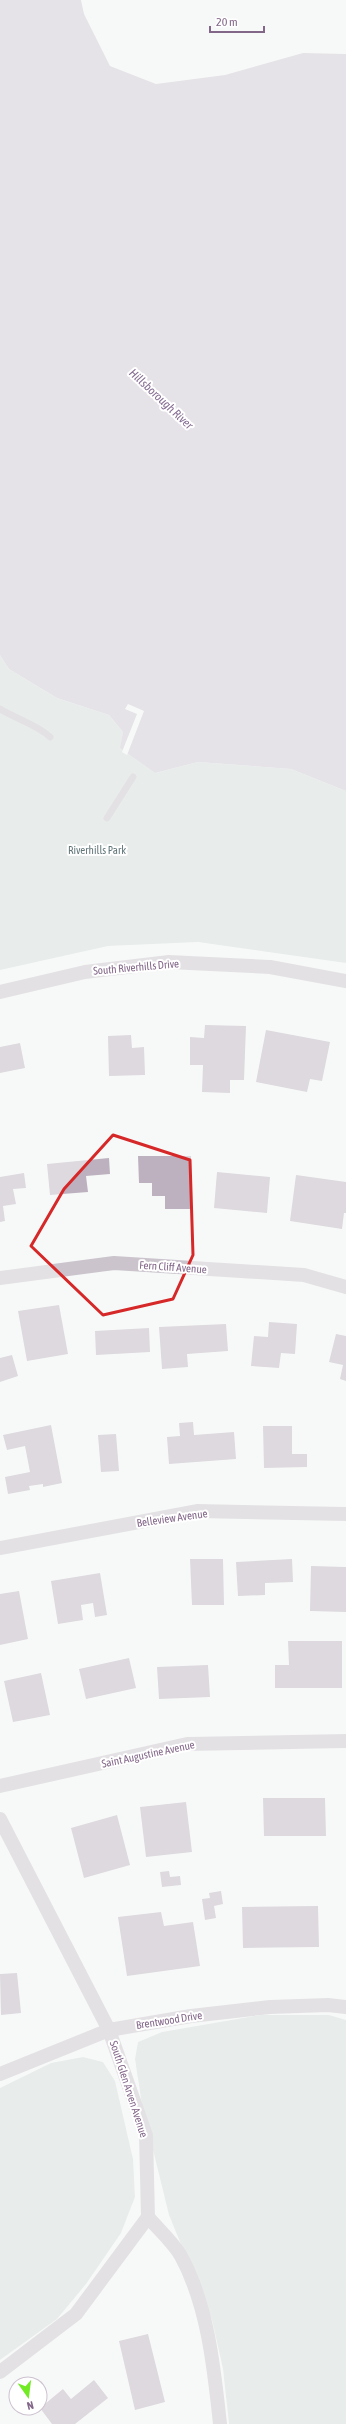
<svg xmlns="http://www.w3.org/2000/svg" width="346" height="2424" font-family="'Asap Condensed',sans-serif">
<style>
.green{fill:#d5dede}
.water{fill:#d0c7d4}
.pier{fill:#f7f9f8}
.building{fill:#bdb1c0}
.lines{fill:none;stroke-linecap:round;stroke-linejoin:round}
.service{stroke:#cbc4cd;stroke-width:7}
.minor{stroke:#cbc4cd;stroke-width:14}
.marked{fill:none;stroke:#d62828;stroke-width:3;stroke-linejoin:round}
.labels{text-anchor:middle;stroke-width:4;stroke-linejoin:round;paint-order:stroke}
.park-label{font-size:11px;fill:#62767a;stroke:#fff}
.street-label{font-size:11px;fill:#836789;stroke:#fff}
.water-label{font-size:12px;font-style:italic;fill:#856d93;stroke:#fff}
</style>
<rect width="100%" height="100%" fill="#f7f9f8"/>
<g class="green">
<polygon points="0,655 9,669 57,698 109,715 123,732 121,748 155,773 198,762 291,769 346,791 346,963 198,942 108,946 0,970"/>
<polygon points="261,2015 329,2015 346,2020 346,2424 229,2424 223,2369 212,2320 169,2215 142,2105 135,2059 138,2042 162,2032"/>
<polygon points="83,2057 103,2062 115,2081 133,2159 135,2197 121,2233 86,2284 57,2319 0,2360 0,2088 51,2063"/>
</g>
<polygon class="water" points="0,0 81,0 84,14 110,66 156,84 225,75 303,53 346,54 346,791 291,769 198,762 155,773 120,748 123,732 109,715 57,698 9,669 0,655"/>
<polygon class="pier" points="128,704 144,711 127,755 122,752 137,714 125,709"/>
<g class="building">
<polygon points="205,1025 246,1026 244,1080 230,1080 230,1093 202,1092 203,1065 190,1065 190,1037 204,1038"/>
<polygon points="266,1030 330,1042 322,1081 310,1079 307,1092 256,1082"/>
<polygon points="131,1035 132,1048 144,1047 145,1075 109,1076 108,1036"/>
<polygon points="20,1043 25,1068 0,1073 0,1047"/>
<polygon points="138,1156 191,1156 191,1209 165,1209 165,1196 152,1196 152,1183 139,1183"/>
<polygon points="109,1158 110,1174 86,1176 88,1192 50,1195 47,1164"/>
<polygon points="217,1172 270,1177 267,1213 214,1208"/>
<polygon points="24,1173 26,1188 13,1189 16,1204 3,1206 5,1221 0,1222 0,1177"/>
<polygon points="296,1175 346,1182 346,1213 344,1213 342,1229 290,1221"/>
<polygon points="59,1305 68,1354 27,1361 18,1311"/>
<polygon points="269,1322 297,1324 295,1354 281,1353 279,1368 251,1366 254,1336 268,1337"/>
<polygon points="226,1324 228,1351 187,1354 188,1367 162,1369 159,1327"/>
<polygon points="149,1328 150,1352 96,1355 95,1331"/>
<polygon points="336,1334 346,1336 346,1381 340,1379 343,1365 329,1362"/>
<polygon points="12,1355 18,1376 0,1382 0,1358"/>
<polygon points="193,1422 194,1435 234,1432 236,1459 169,1464 167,1437 180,1436 179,1423"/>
<polygon points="51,1425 62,1483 43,1487 43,1484 29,1486 30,1490 8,1494 5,1477 30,1472 25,1446 7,1450 3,1435"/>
<polygon points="263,1426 292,1426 292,1454 307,1454 307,1467 264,1468"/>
<polygon points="116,1434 119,1471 101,1472 98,1435"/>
<polygon points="190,1559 223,1559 224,1605 192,1605"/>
<polygon points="292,1559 293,1582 265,1583 265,1595 238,1596 236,1562"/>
<polygon points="311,1566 346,1567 346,1612 310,1611"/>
<polygon points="100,1573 107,1615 95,1617 93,1603 81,1605 83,1620 58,1624 51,1581"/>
<polygon points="19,1591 28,1639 0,1645 0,1594"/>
<polygon points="288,1641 342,1641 342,1688 275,1688 275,1665 289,1665"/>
<polygon points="129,1658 136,1688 86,1699 79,1669"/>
<polygon points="208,1665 210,1697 159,1699 157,1667"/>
<polygon points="41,1673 50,1715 13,1722 4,1681"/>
<polygon points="263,1798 325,1798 326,1836 264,1836"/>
<polygon points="186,1802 192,1852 146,1857 140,1807"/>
<polygon points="117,1815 130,1865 84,1878 71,1828"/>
<polygon points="169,1871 170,1877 180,1876 181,1885 162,1887 160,1872"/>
<polygon points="221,1891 223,1904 214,1906 216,1918 205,1920 202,1899 210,1898 209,1893"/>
<polygon points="318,1906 319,1947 243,1948 242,1907"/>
<polygon points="161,1912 164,1926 193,1922 200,1966 127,1976 118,1917"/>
<polygon points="17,1973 21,2013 1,2015 0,1974"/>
<polygon points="148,2334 165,2402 135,2410 119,2341"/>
<polygon points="94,2380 108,2398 75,2424 52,2424 40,2408 63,2389 71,2399"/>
</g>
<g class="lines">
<g class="service">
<path d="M0,709C16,719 36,724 50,737"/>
<polyline points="107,818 133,777"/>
</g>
<g class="minor">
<polyline points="0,992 85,972 169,962 270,967 346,981"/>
<polyline points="0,1278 114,1263 304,1275 346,1287"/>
<polyline points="0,1548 198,1511 346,1514"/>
<polyline points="0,1786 187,1744 346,1741"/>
<polyline points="0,1819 109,2030 146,2135 148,2217 76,2314 0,2372"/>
<polyline points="0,2074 109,2030 191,2016 270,2007 328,2005 346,2007"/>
<path d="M148,2217C158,2229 173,2242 181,2256C208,2306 214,2368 220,2424"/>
</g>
</g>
<path d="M0 0H346V2424H0ZM113,1135L190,1160L193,1255L173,1299L103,1315L31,1246L64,1189Z" fill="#f7f9f8" fill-opacity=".55" fill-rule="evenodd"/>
<path class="marked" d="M113,1135L190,1160L193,1255L173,1299L103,1315L31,1246L64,1189Z"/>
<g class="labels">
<g class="park-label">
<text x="97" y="854">Riverhills Park</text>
</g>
<g class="street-label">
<text transform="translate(136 967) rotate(-5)" y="4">South Riverhills Drive</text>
<text transform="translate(173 1267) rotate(4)" y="4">Fern Cliff Avenue</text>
<text transform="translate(172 1518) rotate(-8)" y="4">Belleview Avenue</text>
<text transform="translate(148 1754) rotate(-12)" y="4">Saint Augustine Avenue</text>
<text transform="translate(169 2020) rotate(-9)" y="4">Brentwood Drive</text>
<text transform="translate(129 2089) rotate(72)" y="4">South Glen Arven Avenue</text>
</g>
<g class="water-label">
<text transform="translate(161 399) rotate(43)" y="4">Hillsborough River</text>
</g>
</g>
<g transform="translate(28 2396) rotate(166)"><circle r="19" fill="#ffffff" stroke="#cdc2d0"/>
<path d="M0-3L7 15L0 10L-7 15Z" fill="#72eb25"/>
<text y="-6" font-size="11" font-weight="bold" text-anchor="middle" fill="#836789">N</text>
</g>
<path d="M210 26v6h54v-6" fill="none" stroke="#836789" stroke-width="2"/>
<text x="216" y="26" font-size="12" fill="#836789" stroke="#ffffff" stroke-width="3" paint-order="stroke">20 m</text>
</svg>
